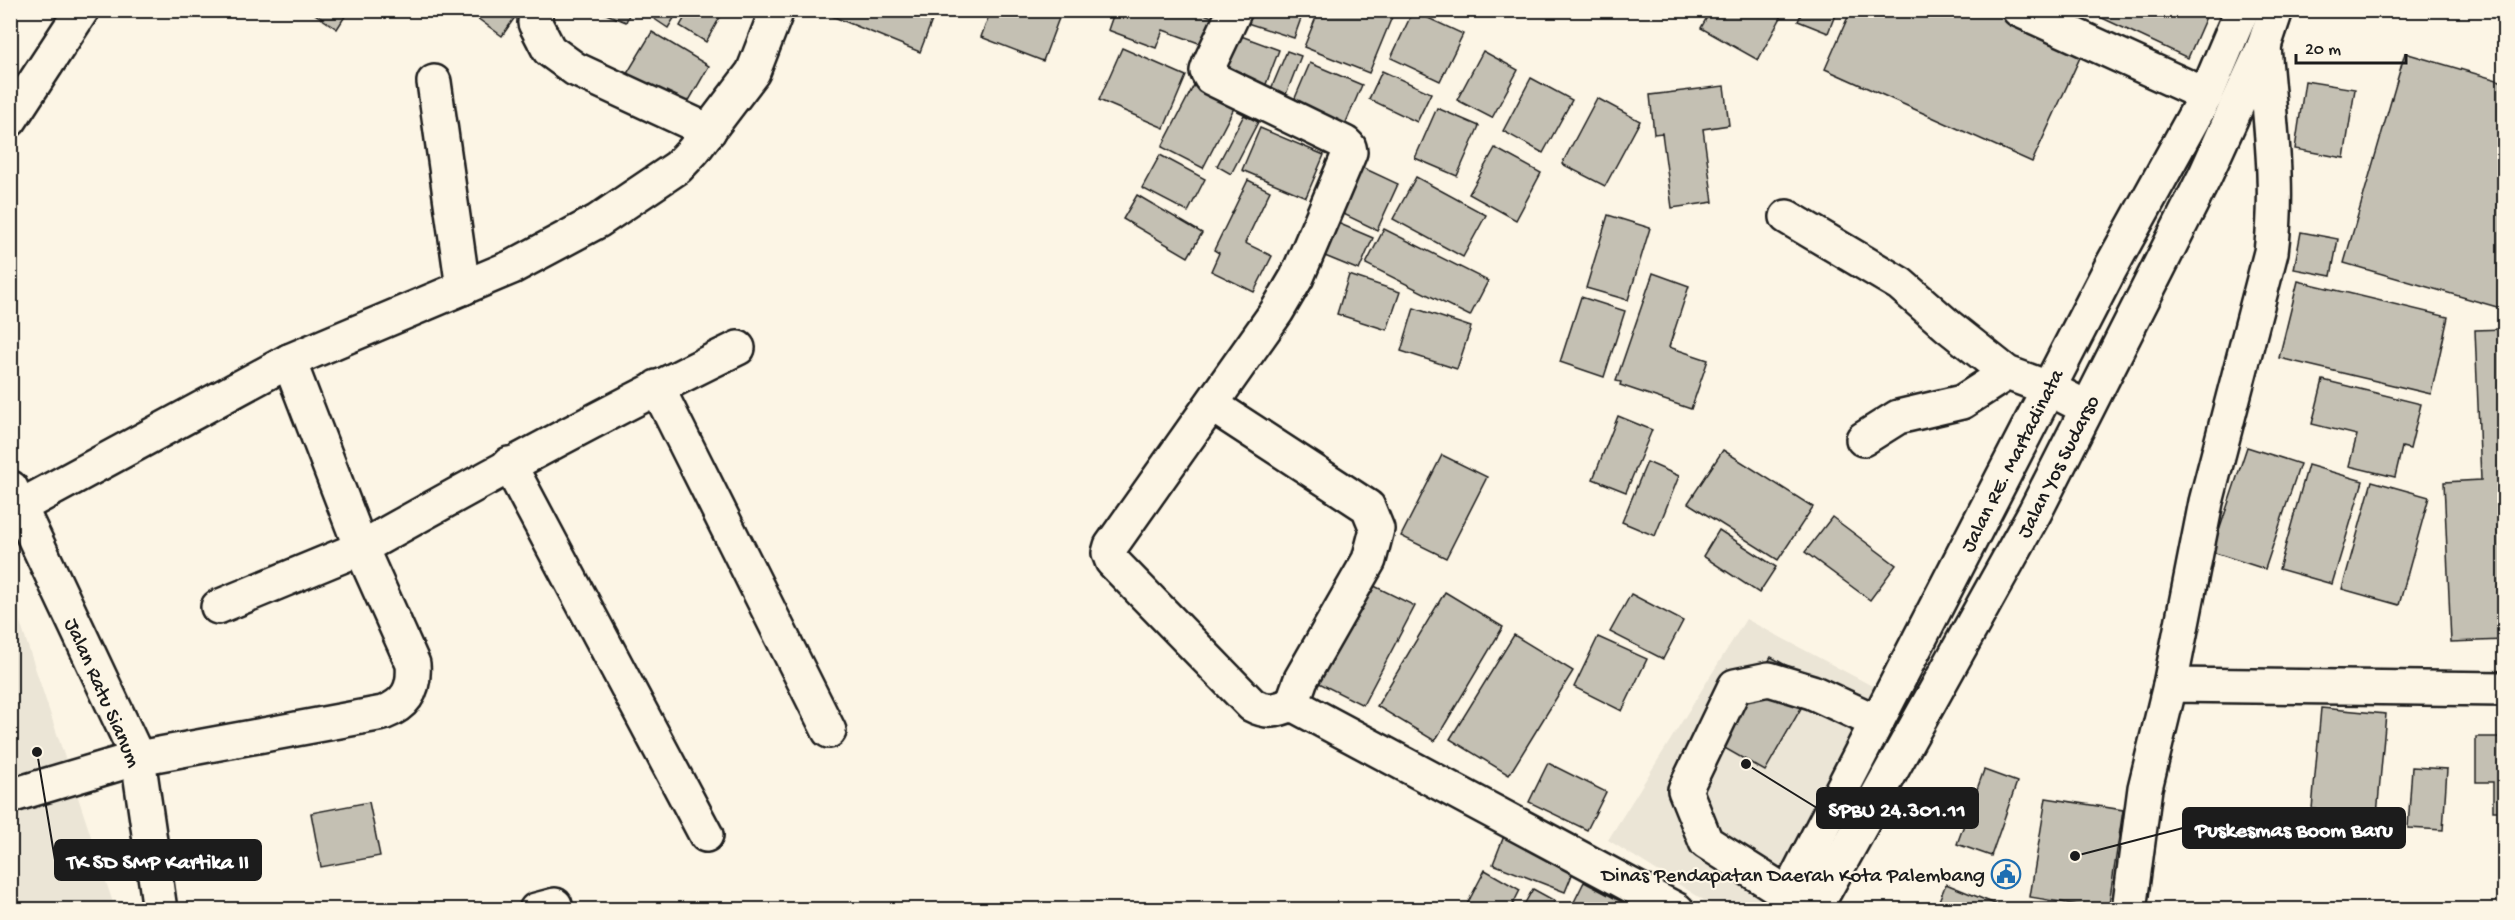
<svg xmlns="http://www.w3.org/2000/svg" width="2515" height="920" font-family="'Gochi Hand',sans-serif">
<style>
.built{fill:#ebe5d6}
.building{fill:#c4c0b3;stroke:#1c1c1c;stroke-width:1.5}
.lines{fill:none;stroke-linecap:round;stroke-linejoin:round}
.minor-casing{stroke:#1c1c1c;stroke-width:38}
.highway-casing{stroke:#1c1c1c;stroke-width:38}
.minor{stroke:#fcf5e5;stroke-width:33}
.highway{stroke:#fcf5e5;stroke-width:33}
.labels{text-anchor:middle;stroke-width:4.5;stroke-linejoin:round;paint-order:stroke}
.street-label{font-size:21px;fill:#1c1c1c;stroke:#fcf5e5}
.poi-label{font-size:21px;fill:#1c1c1c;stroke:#fcf5e5;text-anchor:end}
.leader{fill:none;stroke:#1c1c1c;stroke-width:2}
.callout-dot{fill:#1c1c1c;stroke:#fcf5e5;stroke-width:2}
.callout{fill:#1c1c1c;stroke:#1c1c1c;stroke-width:2}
.callout-label{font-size:22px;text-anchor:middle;font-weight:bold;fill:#fff}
</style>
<rect width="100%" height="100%" fill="#fcf5e5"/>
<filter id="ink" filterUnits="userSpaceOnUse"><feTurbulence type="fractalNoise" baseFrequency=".0167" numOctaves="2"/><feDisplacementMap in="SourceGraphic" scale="12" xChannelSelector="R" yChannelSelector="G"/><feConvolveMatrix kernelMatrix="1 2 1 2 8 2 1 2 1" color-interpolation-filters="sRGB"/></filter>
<g filter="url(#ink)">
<g class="built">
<polygon points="11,595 115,909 11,909"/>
<polygon points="1746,619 1876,688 1764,909 1718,909 1608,840"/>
</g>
<g class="building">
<polygon points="309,10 349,10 337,29"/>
<polygon points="466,10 520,10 502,36"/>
<polygon points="596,10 631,10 626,22"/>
<polygon points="641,10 679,10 668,28"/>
<polygon points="689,10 724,10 706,42 680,26"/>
<polygon points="817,10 936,10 920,52"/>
<polygon points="991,10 1062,10 1043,61 981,37"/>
<polygon points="1115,10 1194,10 1217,19 1207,46 1163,30 1156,48 1108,30"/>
<polygon points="1248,10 1304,10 1294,38 1244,22"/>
<polygon points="1319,10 1375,10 1392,17 1369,73 1304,47"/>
<polygon points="1711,10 1785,10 1758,60 1701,28"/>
<polygon points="1803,10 1837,10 1828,33 1798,21"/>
<polygon points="1851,10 1994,10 2083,51 2032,162 1825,69"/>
<polygon points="2085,10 2209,10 2188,58"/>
<polygon points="1413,11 1463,34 1440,81 1391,58"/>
<polygon points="652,32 709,66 683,111 625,77"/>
<polygon points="1233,33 1279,50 1263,92 1217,74"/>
<polygon points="1122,48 1186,76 1164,128 1099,100"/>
<polygon points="1287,51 1301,56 1281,107 1266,101"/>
<polygon points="1483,51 1518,70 1492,118 1457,100"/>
<polygon points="2405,53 2504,82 2504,309 2344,263"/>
<polygon points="1310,63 1362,85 1341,134 1289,112"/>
<polygon points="1382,71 1431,93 1417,122 1369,99"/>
<polygon points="1531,78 1572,100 1543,153 1503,131"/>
<polygon points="2305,81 2355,89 2344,158 2295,149"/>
<polygon points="1194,85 1235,106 1203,168 1162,147"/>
<polygon points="1724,86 1729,125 1703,129 1713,202 1672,208 1662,133 1654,134 1650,95"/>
<polygon points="1597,98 1640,121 1605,186 1562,164"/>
<polygon points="1437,108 1479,126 1457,176 1415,158"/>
<polygon points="1244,115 1258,122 1231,174 1217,166"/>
<polygon points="1260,128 1324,155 1306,197 1242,170"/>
<polygon points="1495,148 1541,173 1516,220 1469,194"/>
<polygon points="1160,155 1205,179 1188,212 1142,188"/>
<polygon points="1355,164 1398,184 1377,230 1333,209"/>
<polygon points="1416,177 1486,215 1463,257 1393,219"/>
<polygon points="1248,180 1270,191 1245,243 1272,256 1254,292 1211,271 1219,253 1214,250"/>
<polygon points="1137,195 1202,233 1188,257 1123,219"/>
<polygon points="1608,215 1650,228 1628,300 1586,288"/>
<polygon points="1333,221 1373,238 1359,270 1320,254"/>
<polygon points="1384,229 1488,281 1470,316 1366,264"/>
<polygon points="2301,232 2338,239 2331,276 2294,269"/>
<polygon points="1653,273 1689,286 1669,347 1708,360 1691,409 1620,385 1621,382 1616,381"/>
<polygon points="1349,275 1400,292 1387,330 1337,314"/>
<polygon points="2298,281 2448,317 2431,394 2279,358"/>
<polygon points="1581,297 1625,311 1604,377 1560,362"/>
<polygon points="1414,308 1471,327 1457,369 1401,351"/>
<polygon points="2504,329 2504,640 2451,642 2444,482 2481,480 2475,330"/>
<polygon points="2323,380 2421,404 2410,449 2402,447 2395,477 2349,466 2357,435 2312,424"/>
<polygon points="1618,416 1652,430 1626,492 1593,479"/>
<polygon points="2247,447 2300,464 2265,569 2212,552"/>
<polygon points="1723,450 1813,507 1778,560 1688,503"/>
<polygon points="1442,455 1487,477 1446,558 1401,536"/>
<polygon points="1647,462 1679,476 1655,536 1622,522"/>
<polygon points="2308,465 2363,481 2332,584 2279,569"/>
<polygon points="2372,481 2429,497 2399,605 2342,589"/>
<polygon points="1832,517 1896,565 1870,600 1805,552"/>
<polygon points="1719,530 1776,567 1759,593 1703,556"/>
<polygon points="1360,579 1415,606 1363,705 1307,677"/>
<polygon points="1445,592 1503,627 1435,741 1377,706"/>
<polygon points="1631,594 1683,621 1663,659 1610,632"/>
<polygon points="1514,635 1573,671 1509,775 1450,739"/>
<polygon points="1598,637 1647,659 1622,711 1574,687"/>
<polygon points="1771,657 1816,682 1765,771 1721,746"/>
<polygon points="2321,708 2386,714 2377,815 2312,809"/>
<polygon points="2476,737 2504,737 2504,811 2493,811 2493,782 2476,782"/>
<polygon points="1548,763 1606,792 1587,830 1529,802"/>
<polygon points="2412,767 2447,769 2443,830 2408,828"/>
<polygon points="1984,770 2017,782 1991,856 1957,844"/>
<polygon points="2046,798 2123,810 2108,910 2030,897"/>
<polygon points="369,802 380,856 321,867 311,813"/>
<polygon points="1504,836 1576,865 1565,892 1493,864"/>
<polygon points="1485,870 1520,890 1510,910 1464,910"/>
<polygon points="1584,882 1637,910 1570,910"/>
<polygon points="1946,884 2005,908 2004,910 1935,910"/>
<polygon points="1533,889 1555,901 1550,910 1521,910"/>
</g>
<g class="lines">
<g class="minor-casing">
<g id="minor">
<polyline points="536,10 535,23 549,50 575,69 709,131"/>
<polyline points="2019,10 2206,95"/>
<polyline points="434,82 463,288"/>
<polyline points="10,120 82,10"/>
<polyline points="1787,217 1900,284 1948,326 2007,373 2048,388 2087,408"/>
<polyline points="657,387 829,731"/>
<path d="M1212,405L1368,507L1377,529L1369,560L1301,679L1292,704C1276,711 1267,713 1252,705L1112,561L1109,553L1111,546L1277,311L1297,277L1350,152L1349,147L1345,143L1211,78L1207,71L1209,65L1235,10"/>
<polyline points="1863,439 1898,417 1962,402 2007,373"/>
<polyline points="509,464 706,835"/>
<polyline points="11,488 138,758 160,910"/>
<polyline points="10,512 289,361 512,267 598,221 678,167 693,151 753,72 777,10"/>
<polyline points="218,607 361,548 289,361"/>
<path d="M2170,685L2206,502L2271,252C2280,184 2269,114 2264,46"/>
<polyline points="1292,704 1677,910"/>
<path d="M10,796L138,758L383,713C407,704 415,689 413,664L361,548C485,478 610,410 738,348"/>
<polyline points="1788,894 1706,842 1685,790 1735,686 1769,679 1812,692 1877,722"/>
<polyline points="536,910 555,905"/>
<polyline points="2129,910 2145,788 2170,685 2504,689"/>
</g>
</g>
<g class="highway-casing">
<g id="highway">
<polyline points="1780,910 2110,269 2206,95 2242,10"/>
<polyline points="1814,910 2035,512 2205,176 2264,46 2276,10"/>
</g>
</g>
<use href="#minor" class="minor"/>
<use href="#highway" class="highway"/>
</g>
</g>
<defs>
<g id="civic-ring" transform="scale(1.5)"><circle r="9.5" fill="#fcf5e5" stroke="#1f6fb2" stroke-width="1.5"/><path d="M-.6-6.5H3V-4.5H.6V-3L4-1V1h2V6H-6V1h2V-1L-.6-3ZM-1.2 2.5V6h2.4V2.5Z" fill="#1f6fb2"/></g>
</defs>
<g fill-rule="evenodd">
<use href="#civic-ring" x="2006" y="874"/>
</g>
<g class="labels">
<g class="street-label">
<text transform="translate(2011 460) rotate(-63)" y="7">Jalan RE. Martadinata</text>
<text transform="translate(2057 466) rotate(-63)" y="7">Jalan Yos Sudarso</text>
<text transform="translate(104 692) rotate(66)" y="7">Jalan Ratu Sianum</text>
</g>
<g class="poi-label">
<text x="1985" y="881">Dinas Pendapatan Daerah Kota Palembang</text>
</g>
</g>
<path class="leader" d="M1746 764L1817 808M2075 856L2183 828M37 752L55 860"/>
<g class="callout-dot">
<circle cx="1746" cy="764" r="6"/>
<circle cx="2075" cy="856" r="6"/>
<circle cx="37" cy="752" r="6"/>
</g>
<g class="callout">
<rect x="1817" y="788" width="161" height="40" rx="6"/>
<rect x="2183" y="808" width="222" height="40" rx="6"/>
<rect x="55" y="840" width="206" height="40" rx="6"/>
</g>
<g class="callout-label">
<text x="1897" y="816">SPBU 24.301.11</text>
<text x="2294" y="836">Puskesmas Boom Baru</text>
<text x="158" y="868">TK SD SMP Kartika II</text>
</g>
<rect width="2515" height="920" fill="none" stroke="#fcf5e5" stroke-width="36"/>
<rect x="18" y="18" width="2479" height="884" fill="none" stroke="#1c1c1c" stroke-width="2" filter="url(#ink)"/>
<path d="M2296 54v9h110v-9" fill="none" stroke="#1c1c1c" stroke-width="3"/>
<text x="2305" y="54" font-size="18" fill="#1c1c1c" stroke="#fcf5e5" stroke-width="4.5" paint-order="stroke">20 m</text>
</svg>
